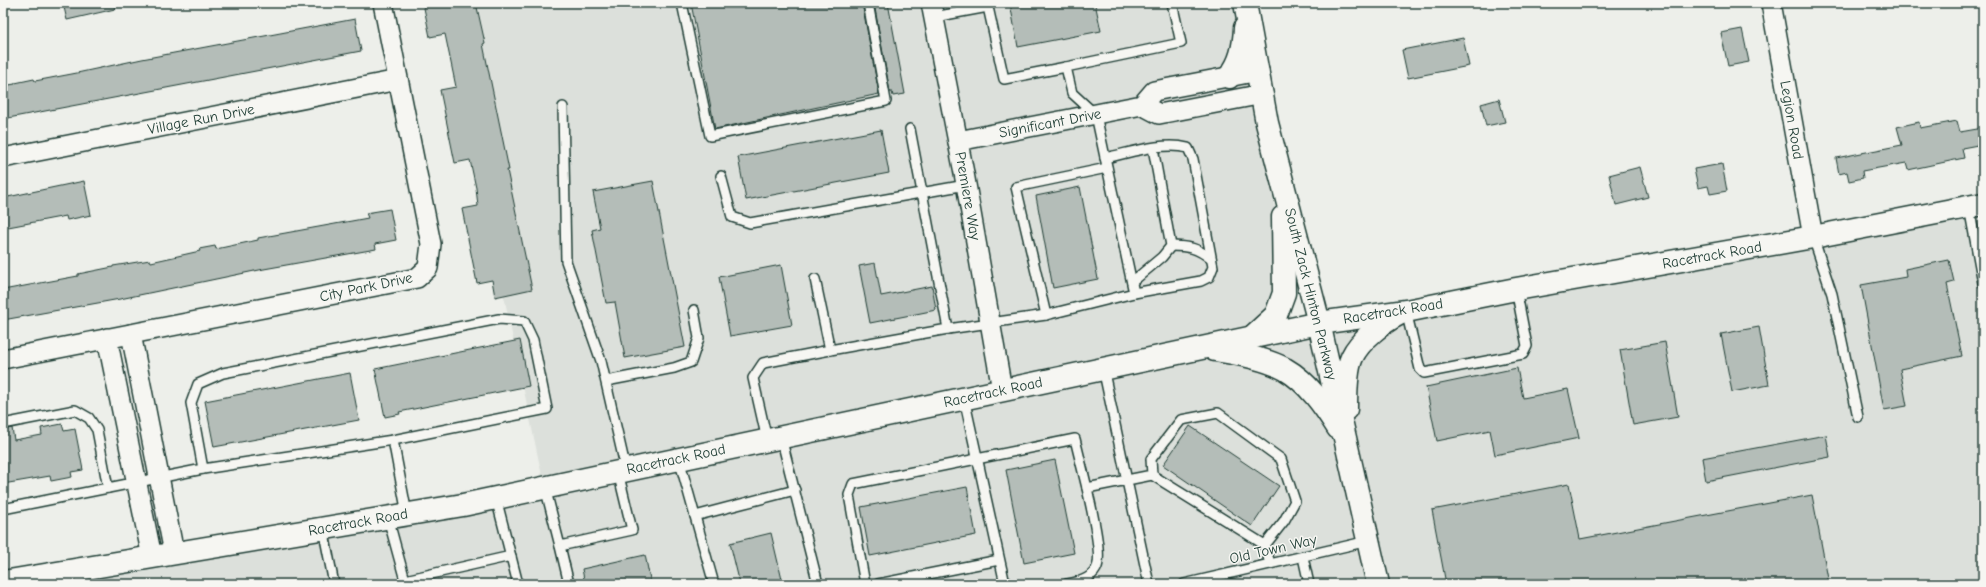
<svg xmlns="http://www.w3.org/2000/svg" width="1986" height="587" font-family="'Comic Neue',sans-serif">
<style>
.built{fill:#dce0db}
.building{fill:#b4bdb8;stroke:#1f3d34}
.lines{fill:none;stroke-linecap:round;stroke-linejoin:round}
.lane-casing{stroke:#1f3d34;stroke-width:12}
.street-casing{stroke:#1f3d34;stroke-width:22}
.secondary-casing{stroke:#1f3d34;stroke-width:25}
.lane{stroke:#f6f6f2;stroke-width:9}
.street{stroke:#f6f6f2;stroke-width:19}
.secondary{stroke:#f6f6f2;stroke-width:22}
.labels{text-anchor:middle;stroke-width:3;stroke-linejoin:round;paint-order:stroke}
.street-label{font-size:15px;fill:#1f3d34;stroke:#f6f6f2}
</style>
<rect width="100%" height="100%" fill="#edefea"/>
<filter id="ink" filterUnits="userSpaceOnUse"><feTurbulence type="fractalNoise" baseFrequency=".025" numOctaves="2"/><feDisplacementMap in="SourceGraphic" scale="8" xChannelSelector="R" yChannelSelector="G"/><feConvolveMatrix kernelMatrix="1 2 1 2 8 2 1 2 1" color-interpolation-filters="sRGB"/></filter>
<g filter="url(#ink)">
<polygon class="built" points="442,3 1245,3 1293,334 1983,204 1983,584 15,584 185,544 542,476"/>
<g class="building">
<polygon points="63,3 114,3 115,9 67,20"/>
<polygon points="423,3 476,3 485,43 483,44 509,170 507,170 532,289 495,297 492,280 477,283 462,209 478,206 476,188 470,160 455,163 440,90 456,87 445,34 430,37"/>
<polygon points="691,3 862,3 879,94 715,129"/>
<polygon points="874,3 888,3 905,94 893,96 892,92 890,92"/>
<polygon points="1010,3 1095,3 1101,31 1018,47"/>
<polygon points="355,19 361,51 3,119 3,86 15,84 15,83 34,79 35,81 77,73 142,59"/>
<polygon points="1742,29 1749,62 1728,66 1721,33"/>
<polygon points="1463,38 1469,66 1408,78 1402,50"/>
<polygon points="1499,99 1505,122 1486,126 1481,104"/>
<polygon points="1957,121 1960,132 1983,128 1983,144 1962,148 1964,158 1908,170 1906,163 1862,171 1863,178 1849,181 1847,172 1839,174 1836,158 1902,145 1897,127 1919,122 1920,128"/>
<polygon points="881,130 889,173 746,200 738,157"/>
<polygon points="1722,164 1727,191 1710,194 1708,186 1698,188 1694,169"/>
<polygon points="1640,167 1648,197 1616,205 1609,175"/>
<polygon points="84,181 91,215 67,220 66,216 3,228 3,198"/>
<polygon points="653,181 685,347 625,358 615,302 606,303 592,230 600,228 593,192"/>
<polygon points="1080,187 1098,279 1053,288 1036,196"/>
<polygon points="390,209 396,240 375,244 376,249 264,269 120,299 3,320 3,290 78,276 78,274 113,267 113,266 150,260 151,262 200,251 199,249 215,246 216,249 258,240 258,238 368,218 366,213"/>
<polygon points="1949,260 1954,282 1947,284 1962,356 1900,369 1907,406 1884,410 1861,285 1906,277 1905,269"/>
<polygon points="875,263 881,296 932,286 936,310 870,323 859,266"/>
<polygon points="781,265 792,325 730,336 719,277"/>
<polygon points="1759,327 1769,385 1732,392 1721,334"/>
<polygon points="520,340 529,386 399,412 400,414 385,417 375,369"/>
<polygon points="1665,342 1678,417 1633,425 1620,350"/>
<polygon points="1517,368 1523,398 1568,389 1579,438 1495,455 1490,430 1437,441 1426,387"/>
<polygon points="350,373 359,420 214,447 205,401"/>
<polygon points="62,424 64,431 75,429 83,470 71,472 72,477 51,481 50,476 3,484 3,430 12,428 14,440 42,435 41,428"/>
<polygon points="1190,426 1279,486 1252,526 1163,465"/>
<polygon points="1826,435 1830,457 1706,481 1702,458"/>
<polygon points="1055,460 1074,553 1024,563 1006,470"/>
<polygon points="1569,484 1580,539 1812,495 1829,584 1446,584 1432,510"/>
<polygon points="967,487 976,535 870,556 861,507"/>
<polygon points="771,533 783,584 740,584 730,543"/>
<polygon points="645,555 651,584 585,584 582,569"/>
</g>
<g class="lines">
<g class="lane-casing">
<g id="lane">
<polyline points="682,3 710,136 886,101 868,3"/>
<polyline points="988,7 1004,79 1066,67"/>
<polyline points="934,17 988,7 987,3"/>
<polyline points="563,107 566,261 601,361 626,470"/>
<path d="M1105,158C1130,153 1162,141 1188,148L1193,159L1213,267L1209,277L1201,281L1134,293"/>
<polyline points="721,176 732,217 750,223 966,185"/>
<polyline points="1969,207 1983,283"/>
<polyline points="1813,237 1832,294 1858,417"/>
<path d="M1171,246C1188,246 1198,248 1211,259"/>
<polyline points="1132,282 1162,257 1171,246 1153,148"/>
<polyline points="1406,311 1420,369 1424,373 1523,354 1527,346 1516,289"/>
<polyline points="1046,315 1016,187 1107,168"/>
<polyline points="948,329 1046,315 1134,293 1096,115 1072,93 1066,67 1181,43 1172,3"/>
<polyline points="830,350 948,329 910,129"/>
<polyline points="1103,368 1149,584"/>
<polyline points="606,381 674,368 691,362 699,338 694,310"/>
<polyline points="964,398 1005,584"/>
<polyline points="3,424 75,410 89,418 97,430 108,488"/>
<polyline points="781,437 818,584"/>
<polyline points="393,440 203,469 191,403 198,384 223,373 499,319 524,321 533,340 547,409 393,440 407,514"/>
<polyline points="767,440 753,378 763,363 830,350 815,279"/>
<polyline points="679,459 714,584"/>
<polyline points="1152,475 1265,545"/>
<polyline points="545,487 560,546 632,530 618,472"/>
<polyline points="496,498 518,584"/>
<polyline points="3,509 203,469"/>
<polyline points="695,516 795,490"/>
<polyline points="388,518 406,584"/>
<polyline points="323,528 334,584"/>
<polyline points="560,546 569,584"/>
<polyline points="1303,557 1309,584"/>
<polyline points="77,570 81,584"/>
<polyline points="405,580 511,556"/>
<polyline points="865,584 849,495 853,484 1075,439 1087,488"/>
<polyline points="878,584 999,560"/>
<path d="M1067,584C1078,582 1090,580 1096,569C1104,557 1090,503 1087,488L1152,475L1151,459L1181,420L1218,413L1281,459L1295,501L1284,521L1265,545L1270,564"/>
<polyline points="1184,584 1368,541"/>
</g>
</g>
<g class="street-casing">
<g id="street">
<polyline points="931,3 964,173 1002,390"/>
<polyline points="1771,3 1813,237"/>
<polyline points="1142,105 1159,114 1263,94"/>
<polyline points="958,141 1142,105 1154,91 1259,71"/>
<polyline points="3,158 398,80"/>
<polyline points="131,334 174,553"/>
<polyline points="107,338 152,557"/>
<polyline points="3,359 417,278 428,268 431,244 383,3"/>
</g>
</g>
<g class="secondary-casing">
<g id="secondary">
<polyline points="1245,3 1267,123 1319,323 1378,584"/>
<path d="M1229,77C1241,63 1244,46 1245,28"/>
<polyline points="1252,337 1276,315 1284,293 1283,217"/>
<path d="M1215,350C1238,354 1264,358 1285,369C1308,382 1325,407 1338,428"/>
<path d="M1346,409C1346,394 1346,370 1352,357C1360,340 1383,322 1399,314"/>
<polyline points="3,582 463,505 1319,323 1406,311 1516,289 1813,237 1983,204"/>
</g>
</g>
<use href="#lane" class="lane"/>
<use href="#street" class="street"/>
<use href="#secondary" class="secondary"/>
</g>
</g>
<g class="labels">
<g class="street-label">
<text transform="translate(201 119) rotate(-11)" y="5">Village Run Drive</text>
<text transform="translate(1792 120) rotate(80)" y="5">Legion Road</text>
<text transform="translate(1050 123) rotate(-11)" y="5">Significant Drive</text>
<text transform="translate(968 196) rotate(80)" y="5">Premiere Way</text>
<text transform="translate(1712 255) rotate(-10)" y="5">Racetrack Road</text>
<text transform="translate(366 287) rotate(-12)" y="5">City Park Drive</text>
<text transform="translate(1311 294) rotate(76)" y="5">South Zack Hinton Parkway</text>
<text transform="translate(1393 311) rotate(-9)" y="5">Racetrack Road</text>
<text transform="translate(993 392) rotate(-12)" y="5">Racetrack Road</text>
<text transform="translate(676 459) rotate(-12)" y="5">Racetrack Road</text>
<text transform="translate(358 522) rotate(-10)" y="5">Racetrack Road</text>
<text transform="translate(1273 549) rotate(-13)" y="5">Old Town Way</text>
</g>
</g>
<rect width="1986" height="587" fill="none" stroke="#f6f6f2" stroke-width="16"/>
<rect x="8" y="8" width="1970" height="571" fill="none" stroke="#1f3d34" stroke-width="1.5" filter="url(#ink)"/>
</svg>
